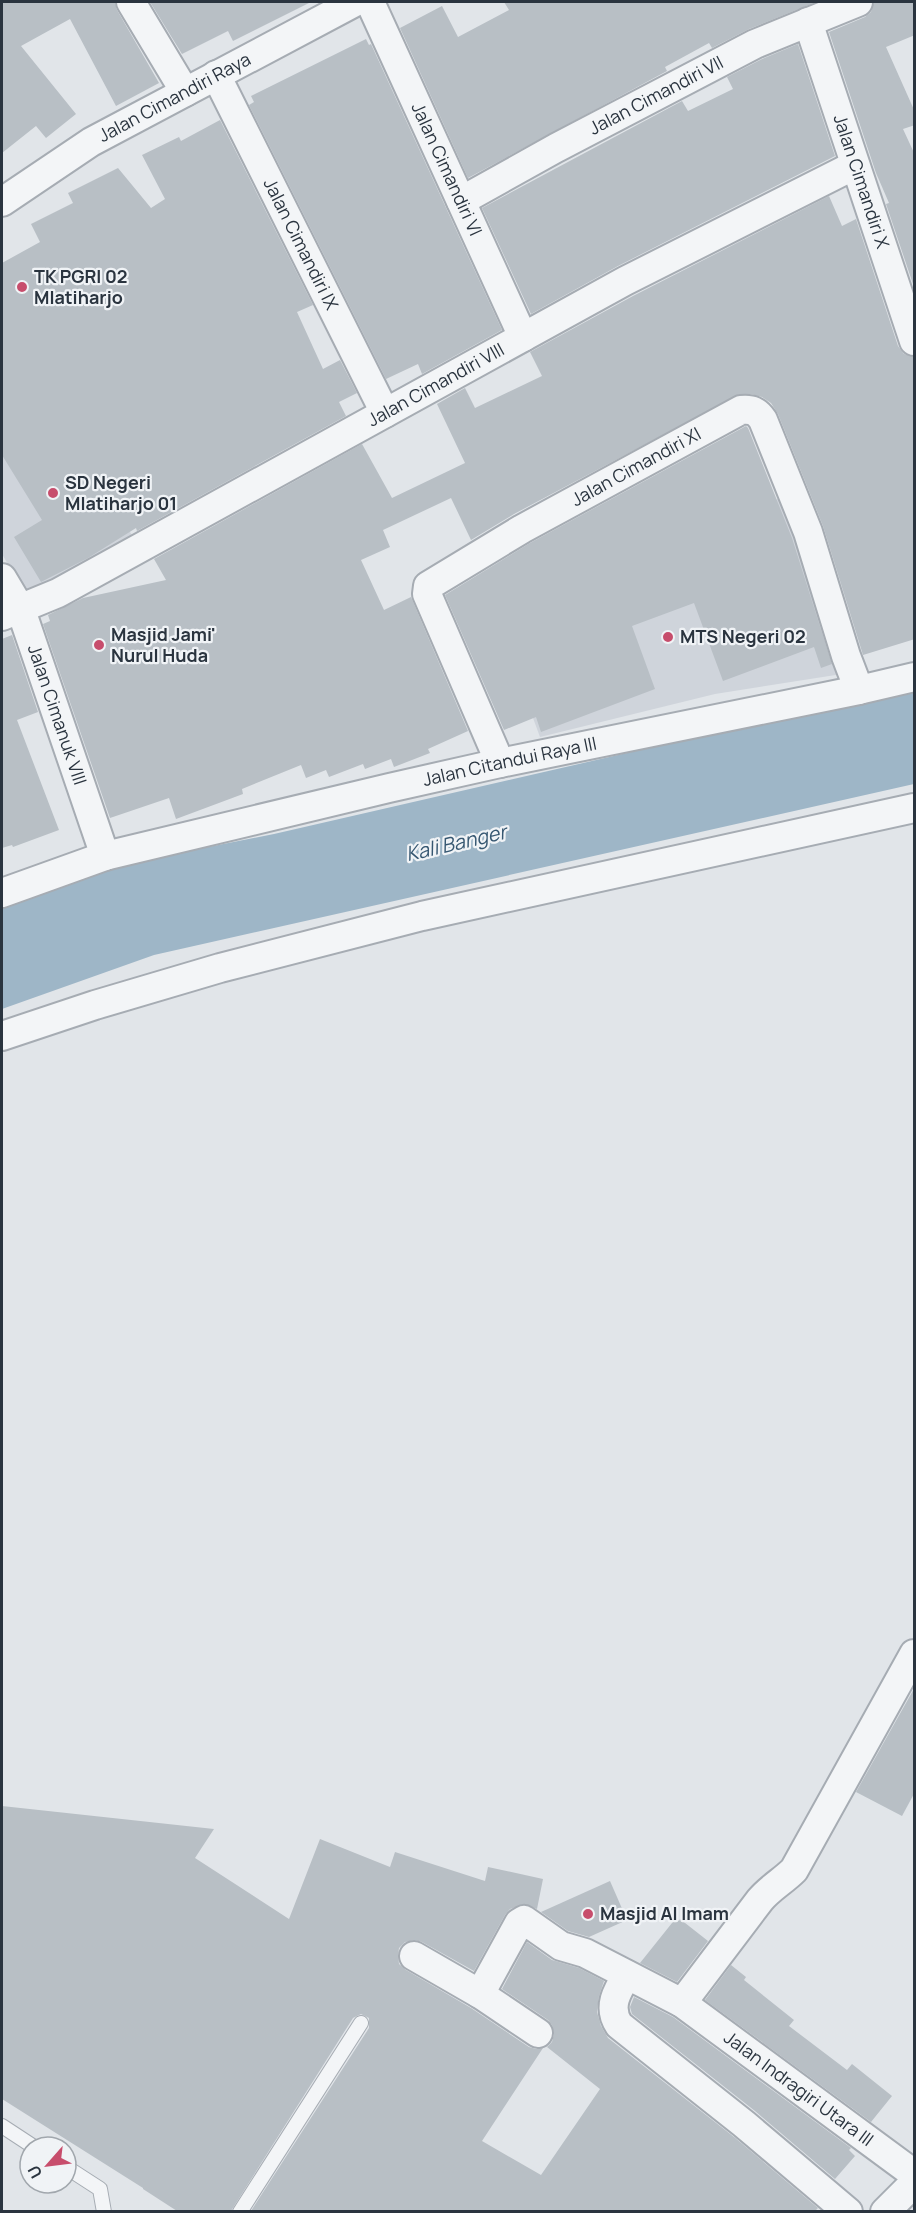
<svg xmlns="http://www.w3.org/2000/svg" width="916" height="2213" font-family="Manrope,sans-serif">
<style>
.built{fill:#cfd4db}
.water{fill:#9eb6c7}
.building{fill:#b8bfc5}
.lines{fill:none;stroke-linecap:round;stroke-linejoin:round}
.service-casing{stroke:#a6acb3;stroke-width:16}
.minor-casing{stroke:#a6acb3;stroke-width:32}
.service{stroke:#f3f5f7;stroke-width:14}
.minor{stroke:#f3f5f7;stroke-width:28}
.poi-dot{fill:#c74d6c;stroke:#f0f3f6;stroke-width:2}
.labels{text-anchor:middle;stroke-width:4.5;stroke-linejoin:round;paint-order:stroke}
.street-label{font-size:18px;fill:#2a343f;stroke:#f0f3f6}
.poi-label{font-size:18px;font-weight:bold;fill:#2a343f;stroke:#f0f3f6;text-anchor:start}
.water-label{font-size:20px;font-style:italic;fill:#365771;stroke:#f0f3f6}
</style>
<rect width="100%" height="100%" fill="#e1e5e9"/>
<g class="built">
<polygon points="2,309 24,336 75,445 135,540 29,600 2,554"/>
<polygon points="786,496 842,674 715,694 540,737 515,669 764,504"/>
</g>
<polygon class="water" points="914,687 914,784 154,955 2,1009 2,908 123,864 274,834"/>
<g class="building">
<polygon points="2,2 115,2 117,10 159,83 116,106 70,19 21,46 76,114 46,138 36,126 2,153"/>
<polygon points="150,2 311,2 233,41 228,31 182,54"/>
<polygon points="504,2 816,2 749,29 712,48 709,43 665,67 667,71 468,178 400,28 442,6 458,37 509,10"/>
<polygon points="874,2 915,2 915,35 886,47 915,112 915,125 903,129 915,155 915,290 886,204 889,203 876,173 829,32 865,17 871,12"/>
<polygon points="366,39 369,45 371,44 502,330 422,374 418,364 386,379 249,105 254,102 251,96"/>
<polygon points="798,44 835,156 618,266 531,314 482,208 682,101 688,111 733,89 727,77 762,59"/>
<polygon points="220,120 313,305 297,312 323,369 340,360 357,393 339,402 346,416 137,531 136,528 88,558 41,582 14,537 42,520 2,455 2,263 40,242 31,224 73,203 68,193 118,168 151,208 165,199 142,155 179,137 181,141"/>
<polygon points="829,196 842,226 856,219 898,346 904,354 915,357 915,639 863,655 823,526 778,414 771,403 762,397 751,394 740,394 514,514 471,540 451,498 383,530 390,547 361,560 384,610 411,597 468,731 428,749 430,753 394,767 391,759 365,769 363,764 329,777 326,770 306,778 301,765 242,789 243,794 176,819 169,798 110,818 43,624 50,621 48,615 83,598 166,580 154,559 362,444 392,498 465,463 437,404 465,388 475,408 542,376 530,352 633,296"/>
<polygon points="746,426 748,428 792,538 832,664 821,668 814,647 723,681 694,603 632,626 655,689 541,732 536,717 504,730 445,595 530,543"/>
<polygon points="12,635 38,712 17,720 59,830 13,847 12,845 2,848 2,639"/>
<polygon points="915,1687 915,1792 902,1816 856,1792"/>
<polygon points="2,1806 214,1829 195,1858 289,1919 320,1839 390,1867 395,1852 485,1881 488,1867 543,1879 537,1909 524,1904 510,1909 505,1915 474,1971 422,1942 415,1940 405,1942 399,1948 398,1955 399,1964 406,1970 471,2008 529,2047 536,2049 543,2048 482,2141 541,2175 600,2089 547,2047 552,2042 554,2034 552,2025 548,2020 502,1989 527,1942 552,1960 579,1968 604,1981 599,1996 597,2012 601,2026 608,2038 734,2137 818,2208 815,2211 251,2211 369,2028 369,2018 361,2014 353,2018 231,2211 177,2211 143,2189 143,2188 2,2099"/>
<polygon points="610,1881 627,1920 589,1937 568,1931 541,1912"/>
<polygon points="676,1918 679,1921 680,1919 708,1941 677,1982 640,1963"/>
<polygon points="731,1965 746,1977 744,1980 794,2020 789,2026 847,2070 852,2064 892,2096 871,2122 705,2000"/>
<polygon points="634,1997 673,2017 851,2148 849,2150 855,2156 835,2179 755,2111 632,2014 630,2007"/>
</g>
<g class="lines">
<g class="service-casing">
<g id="service">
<polyline points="2,2126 34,2147"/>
<polyline points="66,2167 100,2189 104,2212"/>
<polyline points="240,2212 361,2023"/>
</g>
</g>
<g class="minor-casing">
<g id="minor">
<polyline points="131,2 185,92"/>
<path id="s1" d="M370,2L523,337"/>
<path id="s2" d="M808,22L914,341"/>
<path id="s3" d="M216,75L385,413"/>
<path id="s4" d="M461,201L556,148L755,44L858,2"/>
<path id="s5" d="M2,202L91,142L355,2"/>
<path id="s6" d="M2,578L21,610L105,856"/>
<path id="s7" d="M2,616L58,593L625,281L855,165"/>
<path id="s8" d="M500,763L427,594L428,586L522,529L741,410C752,409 757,411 763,420L808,532L846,656L859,690"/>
<path id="s9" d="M2,893L105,856L389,788L500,763L859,690L914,677"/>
<polyline points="2,1036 95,1005 220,968 422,916 914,808"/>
<polyline points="414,1956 480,1994 538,2033"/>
<path d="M627,1975C617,1991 607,2007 619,2025L744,2124L848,2212"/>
<path id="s10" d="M480,1994L519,1923L524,1920L561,1946L585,1953L682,2003L914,2174"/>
<path d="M682,2003L760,1900C770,1888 783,1881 794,1870L914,1654"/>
<polyline points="885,2212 914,2183"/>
</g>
</g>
<use href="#service" class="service"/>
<use href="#minor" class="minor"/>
</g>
<g class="poi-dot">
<circle cx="22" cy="287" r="6"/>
<circle cx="53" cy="493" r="6"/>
<circle cx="668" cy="637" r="6"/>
<circle cx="99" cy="645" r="6"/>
<circle cx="588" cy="1914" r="6"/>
</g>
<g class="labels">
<g class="street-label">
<text dy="6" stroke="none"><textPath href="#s4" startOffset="222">Jalan Cimandiri VII</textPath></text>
<text dy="6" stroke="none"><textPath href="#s5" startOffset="202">Jalan Cimandiri Raya</textPath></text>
<text dy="6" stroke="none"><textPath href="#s1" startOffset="184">Jalan Cimandiri VI</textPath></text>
<text dy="6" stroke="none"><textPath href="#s2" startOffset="168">Jalan Cimandiri X</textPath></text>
<text dy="6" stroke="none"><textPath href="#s3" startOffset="189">Jalan Cimandiri IX</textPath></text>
<text dy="6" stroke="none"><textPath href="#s7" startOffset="492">Jalan Cimandiri VIII</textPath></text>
<text dy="6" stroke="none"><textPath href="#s8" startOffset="432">Jalan Cimandiri XI</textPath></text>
<text dy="6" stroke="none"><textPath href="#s6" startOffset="148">Jalan Cimanuk VIII</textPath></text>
<text dy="6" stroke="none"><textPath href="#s9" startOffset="525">Jalan Citandui Raya III</textPath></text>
<text dy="6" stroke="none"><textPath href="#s10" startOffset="411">Jalan Indragiri Utara III</textPath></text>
</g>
<g class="poi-label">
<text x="34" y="283">TK PGRI 02<tspan x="34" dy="21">Mlatiharjo</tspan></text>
<text x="65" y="489">SD Negeri<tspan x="65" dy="21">Mlatiharjo 01</tspan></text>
<text x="111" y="641">Masjid Jami'<tspan x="111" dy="21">Nurul Huda</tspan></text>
<text x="680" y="643">MTS Negeri 02</text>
<text x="600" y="1920">Masjid Al Imam</text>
</g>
<g class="water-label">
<text transform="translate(456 843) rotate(-13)" y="7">Kali Banger</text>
</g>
</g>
<rect width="916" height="2213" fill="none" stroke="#2a343f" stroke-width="6"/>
<g transform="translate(48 2165) rotate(242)"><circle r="28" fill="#f0f3f6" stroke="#a1a7ad" stroke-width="1.5"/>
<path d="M0-4.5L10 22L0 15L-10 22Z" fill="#c74d6c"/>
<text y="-9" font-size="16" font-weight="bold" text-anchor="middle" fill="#2a343f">U</text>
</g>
</svg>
